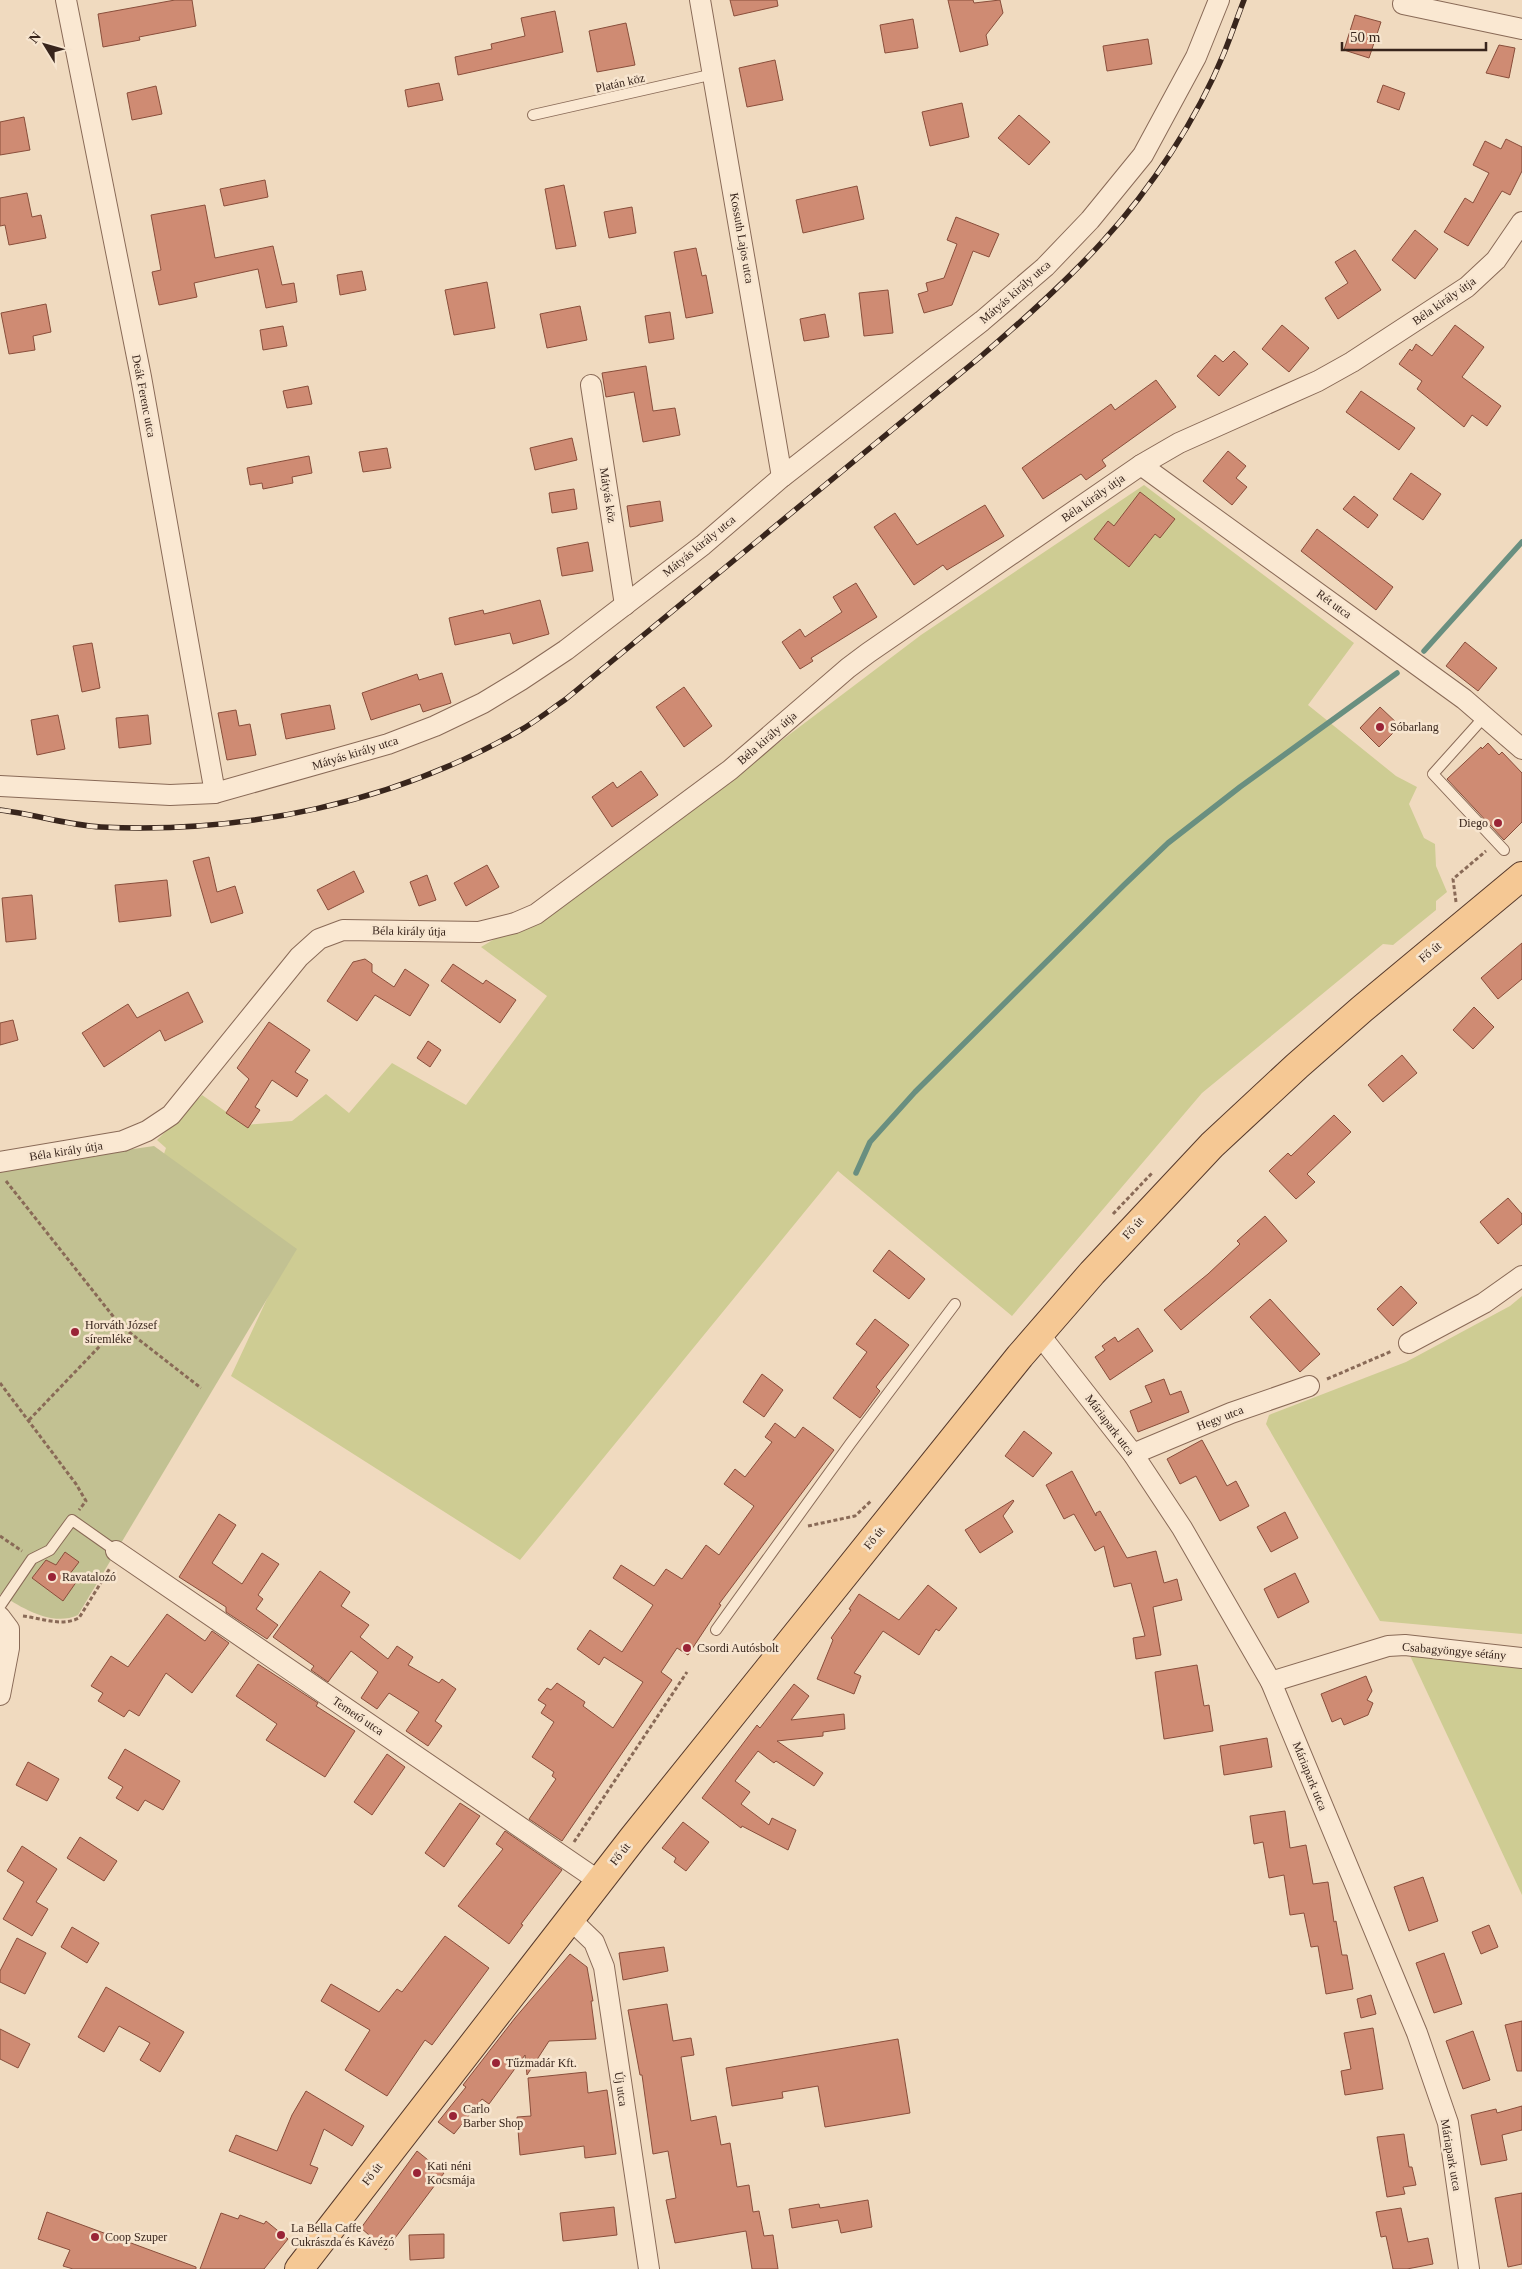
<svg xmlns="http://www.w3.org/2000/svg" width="1522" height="2269" font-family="Georgia,serif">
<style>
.green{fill:#cecc93}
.cemetery{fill:#c2c192}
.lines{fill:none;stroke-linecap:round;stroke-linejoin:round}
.stream{stroke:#698f80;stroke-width:5.5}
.building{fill:#cf8b73;stroke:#894e3b}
.lane-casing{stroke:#896a57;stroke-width:12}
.street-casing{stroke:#896a57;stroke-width:22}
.primary-casing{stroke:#56392b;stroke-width:30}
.path{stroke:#896a57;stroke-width:3;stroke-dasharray:4 2.5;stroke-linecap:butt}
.lane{stroke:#fae8d2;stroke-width:10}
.street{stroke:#fae8d2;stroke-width:20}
.primary{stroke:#f5c894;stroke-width:28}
.rail-casing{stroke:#38251c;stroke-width:5.5}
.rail{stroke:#f7e5cf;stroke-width:4;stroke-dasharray:11;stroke-linecap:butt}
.poi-dot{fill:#9a2437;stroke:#f7e5cf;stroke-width:2}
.labels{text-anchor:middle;stroke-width:5;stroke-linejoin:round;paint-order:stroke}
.street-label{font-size:12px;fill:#38251c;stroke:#f7e5cf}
.poi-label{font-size:12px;fill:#38251c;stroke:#f7e5cf;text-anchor:start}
</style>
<rect width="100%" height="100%" fill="#f0dabf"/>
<g class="green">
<polygon points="1144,485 1354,643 1308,705 1396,776 1417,787 1409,804 1424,838 1435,844 1436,866 1447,892 1436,901 1436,910 1393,945 1383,944 1202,1093 1012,1316 838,1171 520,1560 231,1376 273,1286 158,1171 166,1148 157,1140 202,1095 245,1125 292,1121 326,1094 349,1113 392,1063 466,1105 547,996 481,947 606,873 921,635"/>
<polygon points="1522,1296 1522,1634 1380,1621 1266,1424 1269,1415 1406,1362 1510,1306"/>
<polygon points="1405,1645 1522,1658 1522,1895"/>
</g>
<path class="cemetery" d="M154,1146L297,1249L78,1615C52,1627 22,1608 0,1594V1168Z"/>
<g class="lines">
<g class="stream">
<polyline points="1424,651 1522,542"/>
<polyline points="856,1173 870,1142 915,1092 1124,885 1168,843 1240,787 1397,673"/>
</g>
</g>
<g class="building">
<polygon points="175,0 192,0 196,26 139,37 140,40 103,47 98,14"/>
<polygon points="730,0 777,0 778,6 734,16"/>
<polygon points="948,0 973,0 974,3 1000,0 1003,13 986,35 988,45 960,52"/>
<polygon points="555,11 563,52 458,75 455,57 492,49 491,44 525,36 521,18"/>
<polygon points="1355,15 1381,22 1369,58 1344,50"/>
<polygon points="913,19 918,48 885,53 880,25"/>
<polygon points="626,23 635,65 597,72 589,31"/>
<polygon points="1148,39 1152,64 1107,71 1103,46"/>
<polygon points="1499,45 1515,48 1509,78 1486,73"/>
<polygon points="775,60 783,100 747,107 739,68"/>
<polygon points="439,83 443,100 408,107 405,90"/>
<polygon points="1383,85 1405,93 1399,110 1377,102"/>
<polygon points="156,86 162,114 132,120 127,93"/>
<polygon points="962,103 969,137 930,146 922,112"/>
<polygon points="1019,115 1050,142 1029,165 998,138"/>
<polygon points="24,117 30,150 0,155 0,122"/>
<polygon points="1506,139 1522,147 1522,171 1510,195 1502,191 1468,246 1444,232 1465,198 1473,203 1489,173 1473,165 1485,141 1501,149"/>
<polygon points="265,180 268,197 224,206 220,189"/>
<polygon points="564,185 576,246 556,249 545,189"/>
<polygon points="857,186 864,219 803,233 796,200"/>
<polygon points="27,193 32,217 41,215 46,238 9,245 5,225 0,226 0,198"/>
<polygon points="205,205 215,258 273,246 282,285 294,283 297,302 266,308 258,269 194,283 197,297 159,305 152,272 161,270 151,215"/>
<polygon points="632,207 636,233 609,238 604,212"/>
<polygon points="956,217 999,234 989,257 973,251 952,305 924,313 918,294 928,291 926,283 944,278 957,244 947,240"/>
<polygon points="1415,230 1438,249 1415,279 1392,260"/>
<polygon points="696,248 702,276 706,275 713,313 686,318 674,252"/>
<polygon points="1355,250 1381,290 1338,319 1325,298 1348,283 1335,262"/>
<polygon points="362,271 366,290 340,295 337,275"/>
<polygon points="487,282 495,328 454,335 445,290"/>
<polygon points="888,290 893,333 864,336 859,293"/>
<polygon points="46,304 51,332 33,336 35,350 9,354 1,313"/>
<polygon points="580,306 587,340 547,348 540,314"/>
<polygon points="670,312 674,339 649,343 645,316"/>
<polygon points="825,314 829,337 804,341 800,319"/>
<polygon points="1282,325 1309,348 1289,372 1262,349"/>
<polygon points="1455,325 1484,347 1462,377 1501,406 1487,426 1472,415 1464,427 1417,389 1422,381 1399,364 1410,349 1412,351 1416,344 1432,356"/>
<polygon points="283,326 287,346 263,350 260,330"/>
<polygon points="1234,351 1248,364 1219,396 1197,376 1215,355 1223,362"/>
<polygon points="646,366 653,411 675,408 680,435 643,442 634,392 606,397 602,373"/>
<polygon points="1156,380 1176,407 1102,460 1106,466 1086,480 1081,474 1043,499 1022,468 1111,404 1115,410"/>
<polygon points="308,386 312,404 287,408 283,391"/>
<polygon points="1361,391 1415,428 1399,450 1346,412"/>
<polygon points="572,438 577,460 535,470 530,448"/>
<polygon points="387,448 391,468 363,472 359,452"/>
<polygon points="1228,451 1246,466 1236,478 1247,487 1232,505 1203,481"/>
<polygon points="309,456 312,473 292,477 293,483 263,489 262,483 250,485 247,468"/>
<polygon points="1411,473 1441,494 1423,520 1393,499"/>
<polygon points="574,489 577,509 552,513 549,493"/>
<polygon points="1140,492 1175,519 1160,538 1155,534 1129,567 1094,539 1108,521 1114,526"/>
<polygon points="1354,496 1378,515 1368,528 1343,509"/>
<polygon points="660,501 663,521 630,527 627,506"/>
<polygon points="985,505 1004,536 947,570 943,565 914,585 874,527 895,513 917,545"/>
<polygon points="1317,529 1393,587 1376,610 1301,551"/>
<polygon points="588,542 593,571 562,576 557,548"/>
<polygon points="856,583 877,617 811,658 813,661 800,669 782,642 800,629 805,637 842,612 833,597"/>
<polygon points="540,600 549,634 513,644 510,633 455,645 449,618 483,610 484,614"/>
<polygon points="1465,642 1497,668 1478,691 1446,666"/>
<polygon points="92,643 100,688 82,692 73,646"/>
<polygon points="442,673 451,703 423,712 420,704 371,720 362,693 417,674 419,680"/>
<polygon points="684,687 712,726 684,747 656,707"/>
<polygon points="330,705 335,729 286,739 281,714"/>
<polygon points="1380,707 1400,726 1379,747 1360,728"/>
<polygon points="236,710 239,726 250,724 256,755 227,760 218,713"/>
<polygon points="58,715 65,749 37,755 31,720"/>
<polygon points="148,715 151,744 119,748 116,718"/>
<polygon points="1488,743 1499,755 1502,752 1522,773 1522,822 1504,840 1447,779 1481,747 1482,749"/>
<polygon points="641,771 658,795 612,827 592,797 613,782 617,788"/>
<polygon points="209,857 217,892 235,886 243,913 211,923 193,861"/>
<polygon points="487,865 499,887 466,906 454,883"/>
<polygon points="354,871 364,892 328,910 317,890"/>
<polygon points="427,875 436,900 419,906 410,882"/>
<polygon points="167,880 171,916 119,922 115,885"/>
<polygon points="32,895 36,939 6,942 2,898"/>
<polygon points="1522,943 1522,979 1498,999 1481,978"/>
<polygon points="365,959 372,964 372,972 394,987 405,969 429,985 410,1016 375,995 357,1021 327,1001 353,962"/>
<polygon points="453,964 483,984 486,980 516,1000 500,1023 441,981"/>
<polygon points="188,992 203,1022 165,1041 160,1030 104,1067 82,1033 128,1004 137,1018"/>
<polygon points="1474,1007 1494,1027 1473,1049 1453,1030"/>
<polygon points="13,1020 18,1040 0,1045 0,1023"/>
<polygon points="269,1022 310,1050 295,1072 308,1080 297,1097 272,1080 255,1107 260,1110 248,1128 226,1113 249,1079 237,1068"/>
<polygon points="428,1041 441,1050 430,1067 417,1058"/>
<polygon points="1402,1055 1417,1073 1383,1102 1368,1085"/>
<polygon points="1334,1115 1351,1132 1307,1174 1315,1182 1296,1199 1269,1171 1288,1153 1291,1156"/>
<polygon points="1508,1198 1522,1214 1522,1224 1498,1244 1480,1222"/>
<polygon points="1265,1216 1287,1241 1181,1330 1164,1310 1208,1274 1240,1244 1237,1241"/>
<polygon points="889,1250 925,1279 909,1299 873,1271"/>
<polygon points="1401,1286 1417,1303 1393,1326 1377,1309"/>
<polygon points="1270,1299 1320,1354 1300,1372 1250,1317"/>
<polygon points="875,1319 909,1345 876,1387 880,1391 860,1418 833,1398 867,1352 856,1344"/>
<polygon points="1138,1328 1153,1351 1110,1380 1095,1357 1105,1350 1102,1346 1115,1337 1118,1342"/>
<polygon points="762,1374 783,1390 764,1417 743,1402"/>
<polygon points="1164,1379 1170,1395 1181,1391 1189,1412 1138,1432 1130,1411 1152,1402 1145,1386"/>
<polygon points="775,1423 795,1438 803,1427 834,1450 719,1604 721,1605 688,1655 677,1648 661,1672 672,1680 562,1841 529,1819 556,1779 552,1776 554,1772 532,1757 554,1722 541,1713 546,1705 538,1700 547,1688 551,1690 557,1683 585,1702 583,1706 613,1728 643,1682 604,1657 599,1665 577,1649 590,1630 622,1652 653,1605 613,1578 621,1565 654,1586 666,1569 682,1579 706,1545 719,1555 754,1506 724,1484 735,1469 745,1477 772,1442 765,1437"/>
<polygon points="1024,1431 1052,1453 1033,1477 1005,1456"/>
<polygon points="1202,1440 1227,1486 1236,1481 1249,1506 1220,1521 1196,1476 1180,1484 1167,1459"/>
<polygon points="1072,1471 1096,1516 1096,1513 1100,1511 1127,1558 1156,1551 1164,1583 1177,1579 1182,1600 1153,1607 1161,1655 1136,1659 1133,1638 1145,1636 1131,1583 1114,1587 1104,1546 1095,1551 1074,1514 1064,1519 1046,1485"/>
<polygon points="1013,1500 1014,1501 1003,1516 1013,1532 980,1553 965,1530"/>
<polygon points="1285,1512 1298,1538 1271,1552 1257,1527"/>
<polygon points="219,1514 236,1525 212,1563 242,1584 262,1553 279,1564 258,1595 263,1599 256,1609 278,1625 267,1639 226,1612 226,1607 179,1577"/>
<polygon points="65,1552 79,1562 69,1575 77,1581 63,1601 32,1578 46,1560 56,1565"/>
<polygon points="320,1571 350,1592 341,1606 369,1625 360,1637 388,1659 397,1646 413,1657 408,1665 439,1683 442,1679 456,1689 435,1721 442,1726 428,1746 406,1731 419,1712 389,1693 377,1709 361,1698 378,1672 351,1651 328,1682 311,1670 314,1666 273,1637"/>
<polygon points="1295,1573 1309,1602 1278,1618 1264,1589"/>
<polygon points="928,1585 957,1608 939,1631 936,1629 919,1655 883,1631 854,1673 861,1676 854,1694 817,1679 833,1640 831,1638 851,1610 849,1609 859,1594 899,1620"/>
<polygon points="167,1614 205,1641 212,1631 229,1643 192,1693 166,1673 139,1716 129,1710 124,1717 98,1701 103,1693 91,1686 111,1656 128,1667"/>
<polygon points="258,1664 318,1703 316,1706 355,1731 325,1777 266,1740 277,1724 236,1696"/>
<polygon points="1197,1665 1204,1706 1209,1705 1213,1731 1164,1739 1155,1672"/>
<polygon points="1366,1676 1372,1691 1367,1700 1373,1703 1368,1715 1344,1725 1341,1718 1332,1722 1321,1694"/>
<polygon points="794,1684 809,1696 791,1720 844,1714 845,1729 823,1732 823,1736 777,1741 823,1773 814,1786 776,1761 774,1763 758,1751 735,1781 750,1792 741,1804 769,1825 772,1818 796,1830 788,1850 742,1826 741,1828 702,1798 757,1725 760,1728"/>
<polygon points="1267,1738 1272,1767 1224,1775 1220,1746"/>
<polygon points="125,1749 180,1781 163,1810 145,1800 138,1811 116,1798 123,1787 108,1778"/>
<polygon points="387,1754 405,1767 372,1815 354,1802"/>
<polygon points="28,1762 59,1779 47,1801 16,1785"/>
<polygon points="460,1803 480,1816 444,1867 425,1853"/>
<polygon points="1285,1811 1290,1848 1306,1845 1313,1884 1328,1882 1334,1922 1336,1921 1342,1955 1347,1955 1353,1989 1326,1994 1318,1946 1311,1947 1304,1913 1290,1915 1284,1875 1269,1878 1263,1842 1254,1844 1250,1816"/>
<polygon points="683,1822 709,1842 686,1871 674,1862 676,1858 662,1848"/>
<polygon points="505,1831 562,1870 521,1924 523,1925 509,1944 458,1906 503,1849 496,1844"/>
<polygon points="80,1837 117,1861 104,1881 67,1858"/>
<polygon points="22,1846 57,1869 36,1902 48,1909 32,1936 3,1919 24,1882 7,1871"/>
<polygon points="1423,1877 1438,1921 1409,1931 1394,1887"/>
<polygon points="1489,1925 1498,1947 1481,1954 1472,1932"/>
<polygon points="72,1927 99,1943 87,1963 61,1947"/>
<polygon points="445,1936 489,1968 432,2045 425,2040 387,2096 345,2070 370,2030 321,2001 331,1984 379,2012 397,1989 402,1992"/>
<polygon points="17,1938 46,1953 25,1994 0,1982 0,1971"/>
<polygon points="664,1947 668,1971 623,1980 619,1953"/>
<polygon points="1444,1953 1462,2004 1434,2013 1416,1963"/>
<polygon points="570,1954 587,1967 593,2001 591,2001 596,2039 549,2041 527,2075 525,2055 489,2104 482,2099 454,2134 438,2122 466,2087 463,2085 515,2018"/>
<polygon points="106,1987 184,2032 160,2072 140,2060 150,2043 119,2026 104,2052 78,2037"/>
<polygon points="1371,1995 1376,2014 1361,2018 1357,1999"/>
<polygon points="667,2004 673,2041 691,2038 694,2055 681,2057 691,2121 716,2116 721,2145 730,2143 737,2187 749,2185 753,2212 759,2211 764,2236 773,2235 778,2269 752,2269 746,2231 675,2243 666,2200 676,2198 668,2151 653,2154 642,2075 640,2075 628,2010"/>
<polygon points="1522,2021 1522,2071 1517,2071 1505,2025"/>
<polygon points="1373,2028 1383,2089 1345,2095 1341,2071 1351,2069 1344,2033"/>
<polygon points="0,2029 30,2044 18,2068 0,2059"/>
<polygon points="1473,2031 1490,2080 1463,2089 1446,2041"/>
<polygon points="898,2039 910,2113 825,2127 818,2086 782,2092 783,2098 732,2106 726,2068"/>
<polygon points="586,2072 588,2093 607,2090 616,2154 585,2158 584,2146 520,2155 517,2117 531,2116 528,2078"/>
<polygon points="306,2091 364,2126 352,2146 324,2129 310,2165 318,2168 311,2184 229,2151 236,2135 277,2151 292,2115"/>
<polygon points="1522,2106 1522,2130 1502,2135 1507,2160 1481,2165 1471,2115 1496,2109 1497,2113"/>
<polygon points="1404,2134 1409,2167 1412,2167 1416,2185 1403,2187 1405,2194 1387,2197 1377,2137"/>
<polygon points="417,2151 444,2173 386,2250 361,2228"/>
<polygon points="1522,2193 1522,2264 1508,2267 1495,2198"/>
<polygon points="868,2200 872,2227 841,2233 838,2220 792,2228 789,2209 819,2204 820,2208"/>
<polygon points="614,2207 617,2235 563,2241 560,2213"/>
<polygon points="1401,2208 1408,2242 1428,2238 1433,2264 1407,2269 1393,2269 1386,2236 1381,2237 1376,2212"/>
<polygon points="47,2212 196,2267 196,2269 73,2269 63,2266 70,2250 38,2239"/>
<polygon points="221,2213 238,2219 240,2215 264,2224 266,2221 288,2239 264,2269 200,2269"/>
<polygon points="444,2234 444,2258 410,2260 409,2235"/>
</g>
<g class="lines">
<g class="lane-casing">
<g id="lane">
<polyline points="533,115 714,74"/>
<polyline points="1485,716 1433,774 1504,850"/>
<polyline points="0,1606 32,1559 50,1550 72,1520 116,1551"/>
<polyline points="716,1630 850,1444 955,1304"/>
</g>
</g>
<g class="street-casing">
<g id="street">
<polyline points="66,0 141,377 215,793"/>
<polyline points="700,0 782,477"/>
<polyline points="1403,4 1522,29"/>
<polyline points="591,385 625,605"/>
<polyline points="1141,465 1464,699 1522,749"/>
<polyline points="0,786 170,795 215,793 388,744 435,726 483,703 521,680 566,650 703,545 782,477 982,321 1045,267 1090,220 1143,155 1196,57 1219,0"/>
<polyline points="0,1162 123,1141 147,1131 171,1115 299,957 319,939 343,930 479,932 515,923 536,914 730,770 848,668 868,653 1141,465 1179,443 1318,381 1352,362 1467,287 1496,260 1522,222"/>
<polyline points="1039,1334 1133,1454 1182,1528 1271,1682 1417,2033 1448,2123 1469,2269"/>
<polyline points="1409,1343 1484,1303 1522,1276"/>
<polyline points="1133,1454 1231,1413 1309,1386"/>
<polyline points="116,1551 599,1881"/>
<polyline points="0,1617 9,1629 9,1648 0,1695"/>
<polyline points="1271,1682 1388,1646 1405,1645 1522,1658"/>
<polyline points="570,1919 594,1942 604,1967 649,2269"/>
</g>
</g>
<g class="primary-casing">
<polyline id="primary" points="299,2269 633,1838 1020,1356 1092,1273 1212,1145 1297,1066 1362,1009 1522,876"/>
</g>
<g class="path">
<polyline points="1456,902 1453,879 1486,851"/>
<polyline points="6,1181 120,1325 201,1388"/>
<polyline points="1113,1214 1153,1172"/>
<polyline points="1327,1379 1392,1351"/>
<polyline points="0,1383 76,1484 86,1501 79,1510"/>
<polyline points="29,1420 120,1325"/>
<polyline points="808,1526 855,1516 872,1500"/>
<polyline points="0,1536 22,1551"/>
<path d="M23,1616C41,1618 61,1627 79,1618L110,1568"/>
<polyline points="574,1842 687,1672"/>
</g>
<use href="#lane" class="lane"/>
<use href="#street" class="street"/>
<use href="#primary" class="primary"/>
<g class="rail-casing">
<path id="rail" d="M0,810C33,814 67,825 101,827C245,834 393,803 519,731C535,722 550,710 566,699L979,358C1022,321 1065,283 1103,241C1151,189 1197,119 1224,53C1231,36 1237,18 1244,0"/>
</g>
<use href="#rail" class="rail"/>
</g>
<g class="poi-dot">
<circle cx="1380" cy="727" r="5"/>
<circle cx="1498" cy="823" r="5"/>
<circle cx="75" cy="1332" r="5"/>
<circle cx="52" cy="1577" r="5"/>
<circle cx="687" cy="1648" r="5"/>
<circle cx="496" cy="2063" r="5"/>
<circle cx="453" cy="2116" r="5"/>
<circle cx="417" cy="2173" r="5"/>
<circle cx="281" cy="2235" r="5"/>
<circle cx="95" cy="2237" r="5"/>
</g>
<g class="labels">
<g class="street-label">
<text transform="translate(620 83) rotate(-13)" y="4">Platán köz</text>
<text transform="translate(742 238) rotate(80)" y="4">Kossuth Lajos utca</text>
<text transform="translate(1015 292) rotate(-41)" y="4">Mátyás király utca</text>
<text transform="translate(1444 301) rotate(-35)" y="4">Béla király útja</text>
<text transform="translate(144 396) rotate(79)" y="4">Deák Ferenc utca</text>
<text transform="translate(608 495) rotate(81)" y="4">Mátyás köz</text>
<text transform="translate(1093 498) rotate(-35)" y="4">Béla király útja</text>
<text transform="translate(699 546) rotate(-39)" y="4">Mátyás király utca</text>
<text transform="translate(1334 604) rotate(36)" y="4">Rét utca</text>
<text transform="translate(767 738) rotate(-41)" y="4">Béla király útja</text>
<text transform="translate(355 753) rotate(-17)" y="4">Mátyás király utca</text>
<text transform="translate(409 931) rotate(1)" y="4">Béla király útja</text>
<text transform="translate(1430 952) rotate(-40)" y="4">Fő út</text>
<text transform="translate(66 1151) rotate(-9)" y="4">Béla király útja</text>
<text transform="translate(1133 1228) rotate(-48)" y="4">Fő út</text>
<text transform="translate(1220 1418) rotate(-21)" y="4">Hegy utca</text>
<text transform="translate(1110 1425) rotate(53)" y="4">Máriapark utca</text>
<text transform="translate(874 1538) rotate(-51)" y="4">Fő út</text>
<text transform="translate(1454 1651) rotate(5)" y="4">Csabagyöngye sétány</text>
<text transform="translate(358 1716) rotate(34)" y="4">Temető utca</text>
<text transform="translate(1310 1776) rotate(68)" y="4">Máriapark utca</text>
<text transform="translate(620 1854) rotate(-52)" y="4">Fő út</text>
<text transform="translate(621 2089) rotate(82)" y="4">Új utca</text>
<text transform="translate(1451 2155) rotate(80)" y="4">Máriapark utca</text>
<text transform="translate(372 2174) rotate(-52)" y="4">Fő út</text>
</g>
<g class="poi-label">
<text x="1390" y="731">Sóbarlang</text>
<text x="1488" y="827" text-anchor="end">Diego</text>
<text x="85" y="1329">Horváth József<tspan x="85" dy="14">síremléke</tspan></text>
<text x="62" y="1581">Ravatalozó</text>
<text x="697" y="1652">Csordi Autósbolt</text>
<text x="506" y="2067">Tűzmadár Kft.</text>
<text x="463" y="2113">Carlo<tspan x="463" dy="14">Barber Shop</tspan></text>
<text x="427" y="2170">Kati néni<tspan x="427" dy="14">Kocsmája</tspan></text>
<text x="291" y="2232">La Bella Caffe<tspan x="291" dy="14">Cukrászda és Kávézó</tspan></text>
<text x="105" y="2241">Coop Szuper</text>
</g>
</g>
<g transform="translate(45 45) rotate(307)" stroke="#f7e5cf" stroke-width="4" paint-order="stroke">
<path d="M0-4L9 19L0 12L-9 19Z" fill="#38251c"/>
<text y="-8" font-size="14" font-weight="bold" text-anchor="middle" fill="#38251c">N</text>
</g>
<path d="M1342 42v8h144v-8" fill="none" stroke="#38251c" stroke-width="2.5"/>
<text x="1350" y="42" font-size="15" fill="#38251c" stroke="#f7e5cf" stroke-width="4" paint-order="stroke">50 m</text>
</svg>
